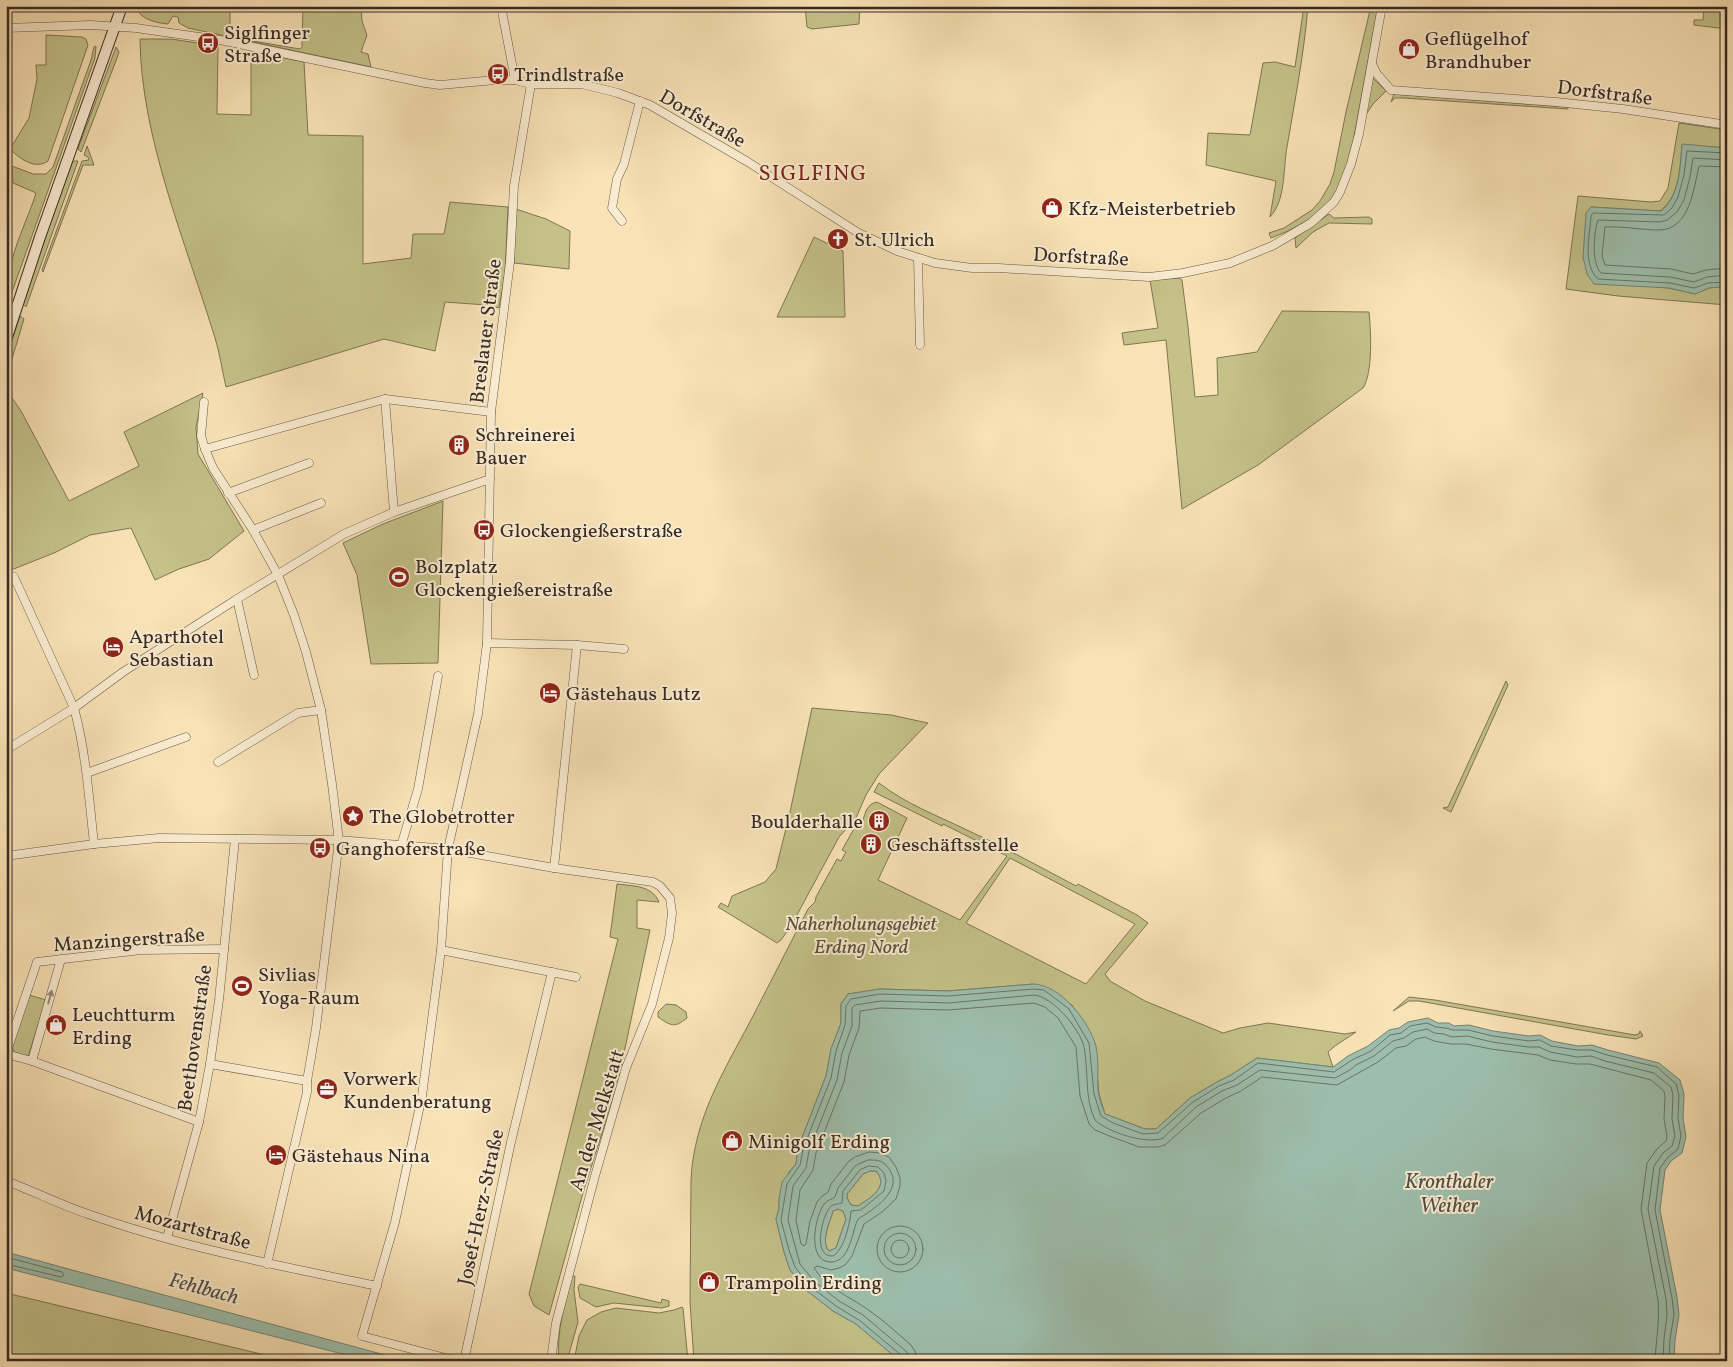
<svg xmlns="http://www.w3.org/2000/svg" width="1733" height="1367" font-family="Vollkorn,serif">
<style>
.green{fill:#c4c189;stroke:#7e7656;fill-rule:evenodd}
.water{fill:#9dbeac;stroke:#748376;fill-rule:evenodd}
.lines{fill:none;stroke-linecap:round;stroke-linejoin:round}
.shore{stroke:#6a7468;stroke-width:1}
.street-casing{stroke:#675848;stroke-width:9}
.secondary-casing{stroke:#372a24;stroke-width:12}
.street{stroke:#faecd0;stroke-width:8}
.secondary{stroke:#faecd0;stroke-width:10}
.oneway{fill:#988b7a}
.labels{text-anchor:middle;stroke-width:4;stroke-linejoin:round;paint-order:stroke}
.poi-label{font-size:20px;fill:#372a24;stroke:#faecd0;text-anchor:start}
.street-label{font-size:20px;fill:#372a24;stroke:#faecd0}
.park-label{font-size:20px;font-style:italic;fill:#5a503d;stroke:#faecd0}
.water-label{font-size:21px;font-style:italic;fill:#504f46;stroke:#faecd0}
.quarter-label{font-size:22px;letter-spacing:1px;fill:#7a1f14;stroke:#faecd0}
</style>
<rect width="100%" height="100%" fill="#f8e2b6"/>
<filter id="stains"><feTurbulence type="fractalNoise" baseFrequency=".004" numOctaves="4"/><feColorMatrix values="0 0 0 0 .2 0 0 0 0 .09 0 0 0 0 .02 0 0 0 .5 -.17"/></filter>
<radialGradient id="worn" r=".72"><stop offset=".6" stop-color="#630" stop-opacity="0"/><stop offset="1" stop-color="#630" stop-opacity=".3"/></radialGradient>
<g class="green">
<path d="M137,6H230V34L253,41L300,49L302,47L303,6H361L362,21L367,35L361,52L368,54L371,67L188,28L179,23L178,17L173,16L168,24C157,23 143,20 137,10Z"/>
<polygon points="805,6 860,6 859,24 812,29 807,27"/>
<path d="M1304,6H1308C1304,54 1295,100 1287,147C1283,169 1286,200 1270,217L1276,181L1206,165L1208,133L1250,135L1263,63L1275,62L1295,67Z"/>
<polygon points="1371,6 1378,6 1353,142 1346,168 1337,191 1330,201 1310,219 1288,231 1271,238 1269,233 1284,228 1312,210 1320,201 1330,184 1334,172 1346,112"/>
<polygon points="1704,6 1712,6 1712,9 1727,14 1727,29 1694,25 1694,20 1703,20"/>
<path d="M46,35L82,37L86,39L88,45L48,161C35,170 20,159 10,149L29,118L37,79L36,65H46Z"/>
<path d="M140,39H171L218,46L217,114L251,115V51L304,62L308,135L363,136V264L411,258L413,234H444L450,202L508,207L505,273L499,308L486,305L445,302L435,351L384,339L226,387C222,370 220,354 215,338C186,243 141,138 140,39Z"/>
<path d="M96,46L95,58L6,309V275L10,271C14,244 28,219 36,193L13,183L12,166L33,174H46L53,167L91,60L94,47Z"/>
<polygon points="116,47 119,52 117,58 81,152 78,149 79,146"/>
<polygon points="1373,78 1386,91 1373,104 1365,116"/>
<polygon points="1394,94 1568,107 1568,109 1403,98 1395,98 1391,102"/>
<path d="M1679,123L1727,130V148L1682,145C1680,168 1680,196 1660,211L1591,207L1649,286L1669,288L1695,294L1709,288L1727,286V305L1618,296L1566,289L1578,196L1651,202L1660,201L1668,188Z"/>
<polygon points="87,146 94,165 83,165 43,272 42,270 47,256 82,161 89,160 88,157 84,155"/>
<polygon points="74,161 78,161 26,307 23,304 31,277 66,177 72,163"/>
<polygon points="516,209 546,219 570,231 569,269 514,263"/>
<polygon points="1329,214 1334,218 1369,217 1372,219 1372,224 1329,223 1313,232 1296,248 1295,238"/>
<polygon points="814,237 843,251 845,317 777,317"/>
<path d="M1179,278L1182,280L1188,327L1195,397L1218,395L1217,358L1257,352L1282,311L1369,312C1371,331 1373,373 1363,388L1258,465L1182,509L1166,340L1124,345L1122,333L1158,328L1150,280Z"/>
<polygon points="20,316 24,319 6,379 6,358"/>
<polygon points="6,389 21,411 69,501 139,466 124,432 203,393 196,427 198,454 244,531 209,559 179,569 155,580 131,528 90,535 54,553 6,572"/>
<polygon points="443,501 438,663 371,664 357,575 343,543 383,524"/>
<polygon points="1506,681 1508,685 1451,812 1443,808 1448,807"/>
<polygon points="812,708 891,715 928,723 879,774 866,795 856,818 839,837 791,926 781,940 777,943 718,907 721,903 728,907 732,896 765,882 776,869 790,812"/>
<path d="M879,783C906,804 936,815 967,830C1004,847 1040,867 1076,886L1078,884L1137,915L1148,923L1105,974L1110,981L1145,1001L1223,1033L1240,1028L1268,1023L1345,1034L1356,1032L1335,1046L1328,1052L1333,1067L1257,1058L1231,1075L1217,1082L1190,1098L1156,1129H1145L1105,1114L1099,1094L1094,1041L1072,1005L1034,984L948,991L880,989L848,994L841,1004V1023L831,1049L826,1076L798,1148L796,1164L789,1172L779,1199V1209L776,1219L784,1252L790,1270L806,1290L833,1311L856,1324L900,1361H694L690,1302L691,1180C694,1118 724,1071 752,1018C771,982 789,945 808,909L815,902L816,897L837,859L841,861L846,852L842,850L855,827L861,826C865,816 865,804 877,802L907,818L878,880L960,920L1007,856L943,824L942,826L874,792ZM1010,858L1135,924L1086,984L966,923Z"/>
<path d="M617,884C632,886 652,885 659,902L637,900V928L650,930L617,1086L583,1193L549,1315L534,1306L529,1294L618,939L610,937Z"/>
<polygon points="29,995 46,1000 28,1057 15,1053 12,1047"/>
<polygon points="1409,997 1435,1000 1635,1035 1639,1034 1640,1031 1643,1036 1636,1039 1608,1035 1419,1001 1409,1001 1393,1011"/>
<path d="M666,1004L676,1005L686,1012L687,1018C674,1029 670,1025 658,1017V1012Z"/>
<path d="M870,1171H876C890,1187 870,1198 858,1206L851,1205L847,1198V1194L863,1174Z"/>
<path d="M838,1209L843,1211L846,1219L836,1248L829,1251C820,1242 830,1222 833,1211Z"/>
<path d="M572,1276H575L574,1290L578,1322L567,1361H559C556,1332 565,1304 572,1276Z"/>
<polygon points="580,1284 661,1303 662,1299 669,1301 669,1306 662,1308 614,1303 596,1307 580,1298 578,1287"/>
<polygon points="6,1293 265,1355 263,1361 6,1361"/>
<polygon points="682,1307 683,1308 688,1361 574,1361 579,1336 587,1320 601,1312 616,1308 659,1313 674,1310"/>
</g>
<g class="water">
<path d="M1682,144L1727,148V286L1709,288L1695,294L1669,288L1594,284L1587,274L1583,257L1586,213L1591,207L1661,211C1680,196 1680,167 1682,144Z"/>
<path d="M1034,984C1060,986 1085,1017 1094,1040C1100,1055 1097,1075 1098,1091C1099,1099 1102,1106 1105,1114L1145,1129H1156L1190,1098L1217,1082L1231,1075L1257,1058L1333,1067L1348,1056L1368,1046L1389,1030L1399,1028L1408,1022L1428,1018L1438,1023H1449L1454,1026L1469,1025L1493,1031L1529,1036L1540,1035L1552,1041L1578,1046L1592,1045L1608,1050L1659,1063L1680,1080L1684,1094L1683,1118L1686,1137L1682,1153L1671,1161L1665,1170L1660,1210L1677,1297L1679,1315L1675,1340L1674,1361H900L856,1324L833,1311L806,1290L790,1270L784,1252L776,1219L779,1209V1199L782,1182L796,1164L798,1148L826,1076L831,1049L841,1023V1004L848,994L880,989L948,991ZM870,1171H876C890,1187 870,1198 858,1206L851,1205L847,1198V1194L863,1174ZM838,1209L843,1211L846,1219L836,1248L829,1251C820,1242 830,1222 833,1211Z"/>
<polygon points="6,1252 407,1361 370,1361 6,1268"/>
</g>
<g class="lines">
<g class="shore">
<path d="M1727,153L1687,151L1684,175L1678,197L1672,208L1664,215L1593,213L1591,216C1590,235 1582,264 1598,279L1670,283L1694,288L1708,283L1727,282"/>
<path d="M1727,160L1693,158L1690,177L1684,200L1677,212L1667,220L1660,222L1598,220C1594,232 1591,263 1601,273L1670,277L1694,282L1707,277L1727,275"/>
<path d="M1727,167L1699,166C1694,187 1690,230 1659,230C1641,230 1623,226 1605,227L1602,256L1605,265L1671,269L1693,274L1706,270L1727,268"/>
<path d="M868,1160C876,1160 881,1160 886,1165C905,1186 882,1203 866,1214C862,1217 859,1217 857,1221C852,1234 849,1263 830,1262C806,1261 815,1214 825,1203C828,1200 832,1199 835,1197L838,1188L855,1166Z"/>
<path d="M869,1166L878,1167L884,1173L886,1181L884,1191L861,1210L851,1211C850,1223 844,1250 833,1256C811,1257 823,1213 831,1206C834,1204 839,1204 842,1203L843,1191L860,1170Z"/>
<circle cx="900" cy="1249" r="23"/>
<circle cx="900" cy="1249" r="16"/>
<circle cx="900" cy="1249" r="9"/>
<polyline points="6,1257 62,1272 64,1275 61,1277 6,1264"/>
<polyline points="903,1361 901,1355 859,1320 836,1306 810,1286 795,1267 789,1250 781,1220 787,1184 800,1165 803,1149 831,1078 836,1051 845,1025 846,1006 851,999 880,994 948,996 1034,989 1044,990 1069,1009 1089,1043 1094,1094 1101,1116 1113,1123 1143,1134 1158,1133 1193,1102 1219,1086 1234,1080 1258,1063 1334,1072 1352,1060 1371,1051 1390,1035 1401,1033 1410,1026 1427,1023 1436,1027 1446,1028 1453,1030 1468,1030 1493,1036 1529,1041 1540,1040 1551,1046 1577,1050 1592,1050 1607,1055 1657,1067 1676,1084 1679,1095 1678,1118 1681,1136 1678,1149 1668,1157 1660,1168 1655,1210 1672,1298 1674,1315 1670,1339 1669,1361"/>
<path d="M909,1361L907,1352L895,1342L863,1315L839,1301L814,1281L800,1264L788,1220L793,1186L806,1168L809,1151L837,1080L842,1053L852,1026V1008L855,1005L881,1001L949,1003L1034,995C1053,997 1080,1029 1084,1047C1089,1072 1084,1097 1095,1120C1107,1132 1147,1145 1163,1138L1196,1107L1222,1091L1237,1085L1260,1070L1335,1078L1350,1070L1356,1065L1374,1056L1393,1041L1404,1038L1413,1032L1427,1029L1434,1033L1444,1034L1452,1037L1467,1036L1492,1042L1528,1047H1539L1550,1052L1577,1057L1591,1056L1605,1061L1654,1073L1671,1087L1673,1095L1672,1119L1675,1136L1672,1146L1663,1153L1654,1166L1648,1209L1666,1299L1667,1315L1664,1339L1663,1361"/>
<path d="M917,1361L915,1351L910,1344C896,1332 882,1319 867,1309C849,1296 826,1288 814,1268L817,1266L831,1270L839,1268L845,1265L852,1256L864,1224L882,1212L896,1199L900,1186V1178L896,1167L889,1157L880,1153L869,1152L855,1157L849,1161L831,1184L828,1192L822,1196L817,1202L810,1221L806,1244L804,1246L801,1244L796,1220L800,1190L813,1170L816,1153L844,1082L849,1055L859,1028L860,1011L881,1008L948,1010L1034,1003L1045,1007L1058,1018L1076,1047L1080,1096L1089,1124L1095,1130L1107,1135L1139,1147H1158L1165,1145L1201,1113L1226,1098L1241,1091L1262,1077L1337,1085L1378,1062L1396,1048L1406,1046L1416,1039L1425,1037L1434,1041L1451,1044H1466L1491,1049L1538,1055L1550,1060L1576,1064H1590L1651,1080L1664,1091L1665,1096L1664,1119L1667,1136L1666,1141L1657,1149L1647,1163L1641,1209L1658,1300C1660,1320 1656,1340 1655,1361"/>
</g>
<g class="street-casing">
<g id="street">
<polyline points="501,6 515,80"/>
<polyline points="6,28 91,25 136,28 220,40 425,83 440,85 495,80 515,80 531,84 582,84 618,93 650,105 748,162 857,232 897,251 935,263 972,268 999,268 1149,277 1183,273 1230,263 1272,246 1311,223 1334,202 1340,192 1351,164 1359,134 1382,6"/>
<polyline points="1372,64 1377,74 1391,90 1556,102 1623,109 1727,125"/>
<polyline points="622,221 612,208 617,179 624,164 640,101"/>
<polyline points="918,258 920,345"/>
<polyline points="385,399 394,512"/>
<polyline points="204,402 201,436 205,449 213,468 253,530 278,575 294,615 306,652 321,710 332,784 338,833 338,849 316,1028 307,1081 307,1092 267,1264"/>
<polyline points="205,449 385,399 491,412"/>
<polyline points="228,493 309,463"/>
<polyline points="253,530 321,503"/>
<path d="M14,577L74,708C86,752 89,798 94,844"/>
<polyline points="237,599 254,675"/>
<polyline points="487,643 577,645 624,649"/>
<polyline points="6,750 74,708 123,672 237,599 344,534 394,512 490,479"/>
<polyline points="218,762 298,713 321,710"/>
<polyline points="87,773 186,737"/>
<polyline points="401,846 418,789 438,676"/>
<polyline points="6,856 94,844 159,838 338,840 448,849 554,868 653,882 660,886 670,898 672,913 669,938 652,1004 626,1068 595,1176 556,1323 552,1353 553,1361"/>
<polyline points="554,868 577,645"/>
<polyline points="441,950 576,977"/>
<polyline points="6,1054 37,962 141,950 224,949"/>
<polyline points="6,1054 32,1061 199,1122"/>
<polyline points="32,1061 61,959"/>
<polyline points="210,1064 307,1081"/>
<path d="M6,1181C34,1191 60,1205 88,1214C181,1247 280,1266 377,1286"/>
<polyline points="167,1238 199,1122 210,1064 219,1000 235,839"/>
<polyline points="457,1361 362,1336 395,1222 422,1096 441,950 448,849 478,714 487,643 491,412 510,262 514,186 531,84"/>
<polyline points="464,1361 511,1142 552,972"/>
</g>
</g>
<g class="secondary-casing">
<polyline id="secondary" points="6,340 40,237 122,6"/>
</g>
<use href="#street" class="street"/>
<use href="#secondary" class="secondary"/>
</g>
<defs><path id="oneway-solid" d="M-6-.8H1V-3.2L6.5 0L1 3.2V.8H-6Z" transform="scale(1.25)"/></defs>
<use class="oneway" href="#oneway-solid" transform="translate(50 997) rotate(-75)"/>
<defs>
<g id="bus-disc" transform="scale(1.125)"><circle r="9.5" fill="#8f2418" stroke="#faecd0"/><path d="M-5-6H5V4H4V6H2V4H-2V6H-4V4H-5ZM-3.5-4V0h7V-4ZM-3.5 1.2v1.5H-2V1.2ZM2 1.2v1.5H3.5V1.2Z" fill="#fff"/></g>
<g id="shop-disc" transform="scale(1.125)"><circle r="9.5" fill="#8f2418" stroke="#faecd0"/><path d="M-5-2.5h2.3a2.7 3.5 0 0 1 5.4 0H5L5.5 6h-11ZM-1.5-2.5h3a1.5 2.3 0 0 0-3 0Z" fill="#fff"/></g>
<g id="church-disc" transform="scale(1.125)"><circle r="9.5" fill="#8f2418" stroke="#faecd0"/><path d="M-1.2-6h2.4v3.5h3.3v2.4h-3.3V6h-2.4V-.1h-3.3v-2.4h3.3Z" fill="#fff"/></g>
<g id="building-disc" transform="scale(1.125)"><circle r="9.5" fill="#8f2418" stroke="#faecd0"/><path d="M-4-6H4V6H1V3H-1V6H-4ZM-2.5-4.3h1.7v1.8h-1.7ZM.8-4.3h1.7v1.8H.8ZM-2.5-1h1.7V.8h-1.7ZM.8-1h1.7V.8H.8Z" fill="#fff"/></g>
<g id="stadium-disc" transform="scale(1.125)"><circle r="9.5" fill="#8f2418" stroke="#faecd0"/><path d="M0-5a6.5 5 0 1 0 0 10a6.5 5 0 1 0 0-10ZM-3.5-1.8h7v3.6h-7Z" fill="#fff"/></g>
<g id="hotel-disc" transform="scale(1.125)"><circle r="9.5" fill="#8f2418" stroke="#faecd0"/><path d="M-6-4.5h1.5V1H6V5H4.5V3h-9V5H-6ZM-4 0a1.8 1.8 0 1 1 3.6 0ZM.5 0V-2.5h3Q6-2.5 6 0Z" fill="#fff"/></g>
<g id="sight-disc" transform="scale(1.125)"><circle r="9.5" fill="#8f2418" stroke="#faecd0"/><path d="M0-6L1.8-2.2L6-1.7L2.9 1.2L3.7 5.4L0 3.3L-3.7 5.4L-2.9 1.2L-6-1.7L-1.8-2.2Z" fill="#fff"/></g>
<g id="office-disc" transform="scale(1.125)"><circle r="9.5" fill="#8f2418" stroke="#faecd0"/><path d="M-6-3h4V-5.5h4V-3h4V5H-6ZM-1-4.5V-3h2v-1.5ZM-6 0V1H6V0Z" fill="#fff"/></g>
</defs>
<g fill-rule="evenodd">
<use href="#bus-disc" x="208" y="43"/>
<use href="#shop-disc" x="1409" y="49"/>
<use href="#bus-disc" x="498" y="74"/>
<use href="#shop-disc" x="1052" y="208"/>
<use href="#church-disc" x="838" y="239"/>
<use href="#building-disc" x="459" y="445"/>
<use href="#bus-disc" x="484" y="530"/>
<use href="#stadium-disc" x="399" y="577"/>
<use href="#hotel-disc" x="113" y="647"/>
<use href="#hotel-disc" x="550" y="693"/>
<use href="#sight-disc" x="353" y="816"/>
<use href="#building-disc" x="879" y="821"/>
<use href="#building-disc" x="871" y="844"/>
<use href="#bus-disc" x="320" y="848"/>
<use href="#stadium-disc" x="242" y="986"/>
<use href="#shop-disc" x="56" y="1025"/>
<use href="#office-disc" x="327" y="1089"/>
<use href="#shop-disc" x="732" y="1141"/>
<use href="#hotel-disc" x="276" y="1155"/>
<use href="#shop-disc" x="709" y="1282"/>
</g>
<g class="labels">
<g class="poi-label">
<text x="224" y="39">Siglfinger<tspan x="224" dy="23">Straße</tspan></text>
<text x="1425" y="45">Geflügelhof<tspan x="1425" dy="23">Brandhuber</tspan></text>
<text x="514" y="81">Trindlstraße</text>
<text x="1068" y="215">Kfz-Meisterbetrieb</text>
<text x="854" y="246">St. Ulrich</text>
<text x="475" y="441">Schreinerei<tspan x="475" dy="23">Bauer</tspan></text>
<text x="500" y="537">Glockengießerstraße</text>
<text x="415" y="573">Bolzplatz<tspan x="415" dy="23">Glockengießereistraße</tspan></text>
<text x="129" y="643">Aparthotel<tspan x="129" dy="23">Sebastian</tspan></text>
<text x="566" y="700">Gästehaus Lutz</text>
<text x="369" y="823">The Globetrotter</text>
<text x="863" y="828" text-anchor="end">Boulderhalle</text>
<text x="887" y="851">Geschäftsstelle</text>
<text x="336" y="855">Ganghoferstraße</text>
<text x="258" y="981">Sivlias<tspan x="258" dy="23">Yoga-Raum</tspan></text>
<text x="72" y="1021">Leuchtturm<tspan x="72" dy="23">Erding</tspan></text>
<text x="343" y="1085">Vorwerk<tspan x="343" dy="23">Kundenberatung</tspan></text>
<text x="748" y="1148">Minigolf Erding</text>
<text x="292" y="1162">Gästehaus Nina</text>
<text x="725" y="1289">Trampolin Erding</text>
</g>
<g class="street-label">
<text transform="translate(1605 92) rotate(7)" y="7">Dorfstraße</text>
<text transform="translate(703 118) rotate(30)" y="7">Dorfstraße</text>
<text transform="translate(1081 256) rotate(3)" y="7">Dorfstraße</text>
<text transform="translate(485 331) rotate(-83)" y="7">Breslauer Straße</text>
<text transform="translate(129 939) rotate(-4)" y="7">Manzingerstraße</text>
<text transform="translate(194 1038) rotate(-82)" y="7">Beethovenstraße</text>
<text transform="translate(596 1120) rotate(-73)" y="7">An der Melkstatt</text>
<text transform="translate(480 1207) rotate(-78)" y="7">Josef-Herz-Straße</text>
<text transform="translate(193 1227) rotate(15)" y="7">Mozartstraße</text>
</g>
<g class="park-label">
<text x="861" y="930">Naherholungsgebiet<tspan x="861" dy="23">Erding Nord</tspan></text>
</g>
<g class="water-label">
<text x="1449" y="1188">Kronthaler<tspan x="1449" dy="24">Weiher</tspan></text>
<text transform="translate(204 1288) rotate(15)" y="7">Fehlbach</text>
</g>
<g class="quarter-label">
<text x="813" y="180">SIGLFING</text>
</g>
</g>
<rect width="1733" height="1367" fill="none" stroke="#f8e2b6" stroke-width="25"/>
<rect x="8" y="8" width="1718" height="1352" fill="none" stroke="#372a24" stroke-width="2.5"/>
<rect x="12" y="12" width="1708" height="1342" fill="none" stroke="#372a24"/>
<rect width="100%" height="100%" filter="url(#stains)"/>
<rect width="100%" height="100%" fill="url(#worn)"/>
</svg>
